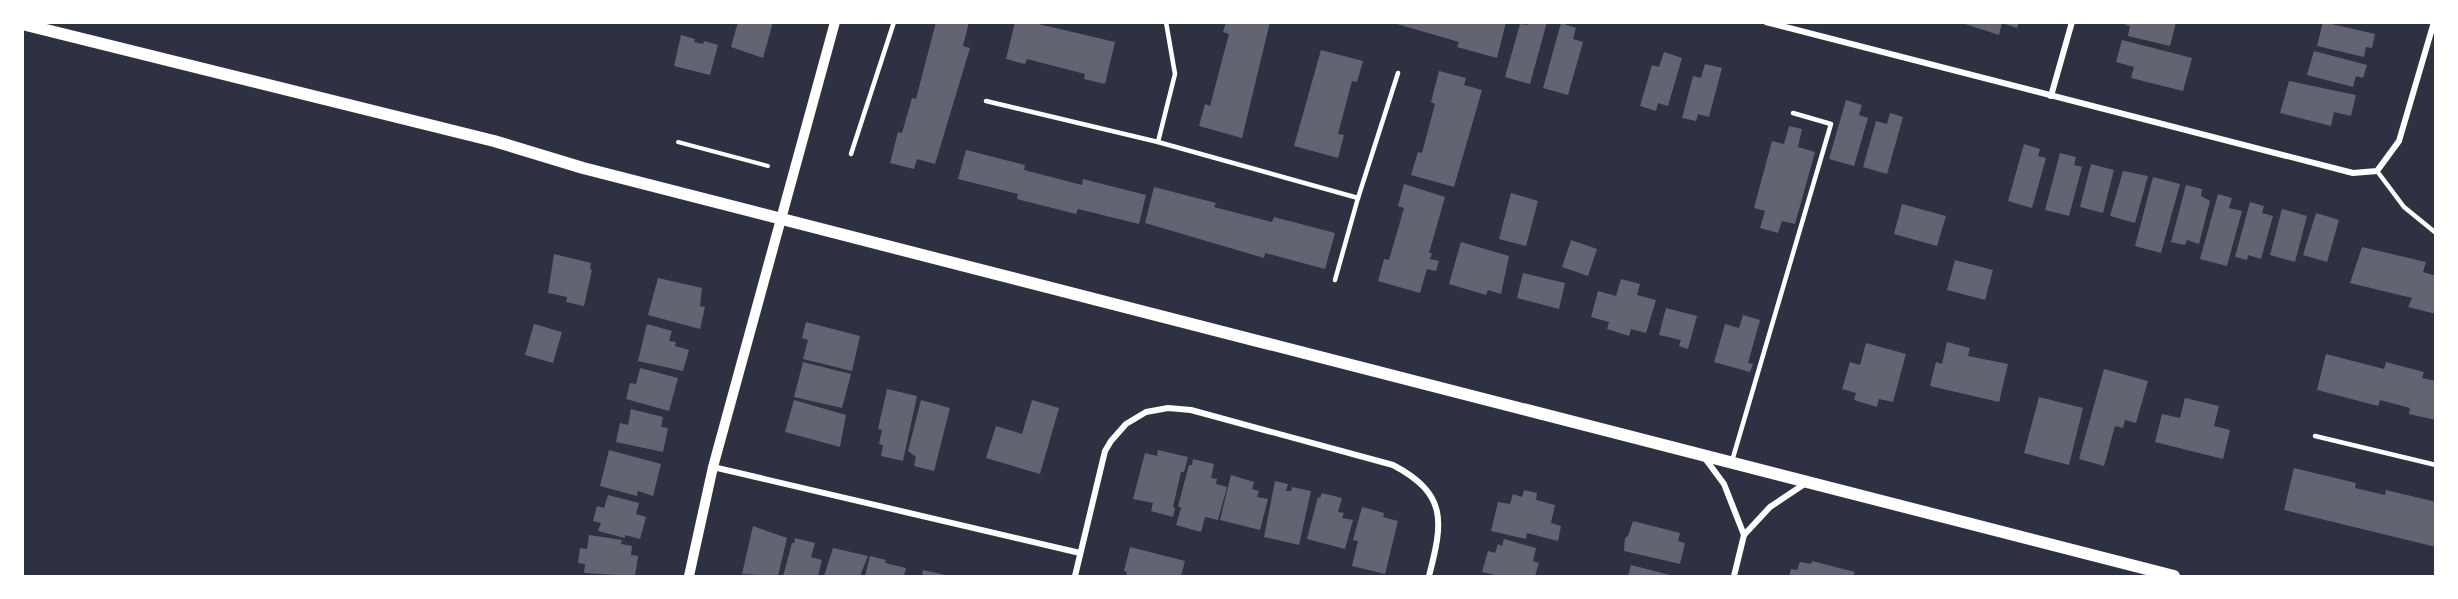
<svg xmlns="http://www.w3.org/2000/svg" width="2458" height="599" font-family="'Crimson Pro',serif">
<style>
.building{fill:#626471}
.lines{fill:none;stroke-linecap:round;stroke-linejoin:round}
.path{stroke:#fff;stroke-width:4}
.service{stroke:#fff;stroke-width:4.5}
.minor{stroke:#fff;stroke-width:6}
.tertiary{stroke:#fff;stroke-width:10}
.secondary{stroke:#fff;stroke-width:12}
</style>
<rect width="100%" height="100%" fill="#2d3142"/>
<g class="building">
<polygon points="738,22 773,22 763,58 731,47"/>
<polygon points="936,22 969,22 963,46 970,48 935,164 917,159 914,169 890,163 898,132 902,133 912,98 916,99"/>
<polygon points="1015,22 1030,22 1115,42 1105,84 1084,79 1085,74 1027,59 1025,64 1006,59"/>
<polygon points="1226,22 1270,22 1242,138 1199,126 1205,104 1210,106 1229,34 1223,32"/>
<polygon points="1390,22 1506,22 1497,58 1457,47 1459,42"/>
<polygon points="1529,22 1547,22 1530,84 1505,77 1520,24 1527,25"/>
<polygon points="1959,22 2019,22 2017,28 2002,23 1999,35"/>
<polygon points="2127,22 2176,22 2170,46 2128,36 2130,26 2126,25"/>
<polygon points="2323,22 2375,34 2372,48 2366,47 2364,57 2317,46"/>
<polygon points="1561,23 1576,28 1573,39 1583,42 1568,95 1543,88"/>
<polygon points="681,35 695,39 694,42 703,44 704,41 718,45 710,75 674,66"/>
<polygon points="2122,40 2192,58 2183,91 2131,78 2134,67 2116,62"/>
<polygon points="1321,50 1363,61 1357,82 1352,81 1338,134 1344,135 1338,158 1294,146"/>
<polygon points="2314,51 2367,65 2363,78 2356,76 2353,87 2307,75"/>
<polygon points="1664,52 1682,58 1668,106 1658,103 1656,111 1640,106 1652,65 1659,67"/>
<polygon points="1705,64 1722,68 1709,117 1698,114 1696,121 1682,118 1693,76 1701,78"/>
<polygon points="1439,71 1466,78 1464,85 1482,90 1454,187 1411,175 1418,152 1422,153 1435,104 1431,102"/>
<polygon points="2289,81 2356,95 2351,116 2334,112 2331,126 2280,113"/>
<polygon points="1846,100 1862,105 1859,115 1868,118 1854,166 1829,159"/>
<polygon points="1890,113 1903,117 1887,174 1863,167 1876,121 1887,124"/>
<polygon points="1789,126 1802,129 1798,147 1815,152 1795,224 1782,221 1778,233 1760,228 1765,211 1754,208 1772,141 1784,144"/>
<polygon points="2024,144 2040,149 2038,156 2046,158 2032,208 2008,201"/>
<polygon points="966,150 1025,165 1024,170 1082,185 1083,179 1146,195 1139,224 1078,209 1076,214 1017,199 1018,194 958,179"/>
<polygon points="2060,153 2076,157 2074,165 2082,167 2069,216 2045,210"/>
<polygon points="2091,164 2114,170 2103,213 2080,207"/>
<polygon points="2123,171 2148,176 2135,223 2110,216"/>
<polygon points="2153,177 2180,184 2161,253 2135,246"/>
<polygon points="1404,184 1445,197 1429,253 1432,253 1430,259 1439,261 1436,271 1427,269 1420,293 1378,281 1384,259 1389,260 1404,208 1398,206"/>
<polygon points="2186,185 2202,189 2201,196 2210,201 2199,244 2187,240 2185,245 2171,242"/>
<polygon points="1154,187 1216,203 1214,207 1272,222 1274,217 1335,233 1325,269 1265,253 1264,258 1145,223"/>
<polygon points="1511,193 1538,201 1526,246 1499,239"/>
<polygon points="2218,194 2232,198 2229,208 2242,211 2227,266 2200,259"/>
<polygon points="2250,202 2264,206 2262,213 2273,216 2261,259 2248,255 2247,260 2235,257"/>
<polygon points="1902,204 1946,216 1937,246 1894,234"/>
<polygon points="2282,209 2307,216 2295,262 2270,255"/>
<polygon points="2316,213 2339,220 2327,262 2303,255"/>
<polygon points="1571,240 1597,249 1588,276 1562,267"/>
<polygon points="1461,242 1509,256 1501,294 1488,290 1486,295 1449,284"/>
<polygon points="2362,247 2426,262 2423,272 2436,276 2436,314 2408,307 2412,298 2350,283"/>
<polygon points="554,254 591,263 590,269 592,270 584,306 566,302 567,297 548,293"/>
<polygon points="1955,260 1993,270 1985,300 1947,290"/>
<polygon points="1523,273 1565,283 1559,309 1517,298"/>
<polygon points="658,278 702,288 700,306 705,307 700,329 648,315"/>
<polygon points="1621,279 1640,284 1637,295 1656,300 1646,333 1631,329 1629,336 1607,329 1609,322 1591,317 1598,291 1616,296"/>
<polygon points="1666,308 1697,316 1688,349 1679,346 1681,340 1659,335"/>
<polygon points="1743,315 1760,320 1748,363 1753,364 1750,372 1714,362 1725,324 1739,328"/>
<polygon points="806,322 860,336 852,371 803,359 808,340 802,338"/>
<polygon points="534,324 562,332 553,363 525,355"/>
<polygon points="647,324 672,331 669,341 676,342 675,346 689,350 683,371 638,361"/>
<polygon points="1947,342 1970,348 1968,356 2008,364 1999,402 1930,386 1936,362 1942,364"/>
<polygon points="1866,343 1906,354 1893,402 1879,399 1877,407 1854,400 1856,393 1842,389 1850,362 1860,365"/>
<polygon points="2326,354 2384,369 2386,362 2424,372 2422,378 2436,381 2436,420 2409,414 2410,408 2380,400 2378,406 2317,390"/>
<polygon points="803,362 851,374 842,408 794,397"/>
<polygon points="640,368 678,378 669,411 626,399 630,383 636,384"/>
<polygon points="2104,369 2148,381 2136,423 2125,420 2123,428 2115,426 2104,466 2079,459"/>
<polygon points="887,389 917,396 903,461 881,456 883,445 879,444 882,430 878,429"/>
<polygon points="2039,397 2083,408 2069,465 2024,453"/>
<polygon points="2185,398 2219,406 2214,426 2230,430 2223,459 2155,442 2162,414 2180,418"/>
<polygon points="794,400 846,415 840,447 785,432"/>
<polygon points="921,400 950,408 934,471 914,466 916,457 908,451"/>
<polygon points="1032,400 1059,408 1040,474 986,458 996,426 1022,434"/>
<polygon points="631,409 663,417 661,427 668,428 663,452 616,442 620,423 628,425"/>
<polygon points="609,450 661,464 653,496 638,491 637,496 600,486"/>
<polygon points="1158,450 1188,457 1184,472 1181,472 1173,507 1175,508 1173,517 1151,511 1153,503 1133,499 1145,453 1157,456"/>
<polygon points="1193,459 1214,464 1211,478 1217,479 1216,484 1227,487 1218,520 1205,517 1201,532 1176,525 1181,508 1178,506 1189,465 1192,465"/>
<polygon points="2294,468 2356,483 2355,488 2385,495 2386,490 2436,502 2436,547 2284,510"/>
<polygon points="1231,475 1254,482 1252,489 1259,491 1257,497 1268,499 1260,530 1220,520"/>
<polygon points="1275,481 1288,484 1286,491 1291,491 1292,487 1311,491 1299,545 1264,537"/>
<polygon points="1524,490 1537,493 1536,500 1555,505 1551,523 1561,526 1558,541 1527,533 1526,539 1491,531 1498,502 1510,504 1513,494 1522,497"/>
<polygon points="1322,493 1342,498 1338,512 1344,513 1342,518 1353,520 1345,549 1307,539 1318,497 1320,498"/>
<polygon points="608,495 639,503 636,514 646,517 640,539 625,535 625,538 598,531 601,523 593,521 597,506 604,508"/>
<polygon points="1362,507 1384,513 1383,517 1398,521 1385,574 1352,566 1358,541 1353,540"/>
<polygon points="1633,521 1680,533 1678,541 1685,543 1680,564 1624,551 1625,538 1628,536"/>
<polygon points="753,526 787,538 778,576 742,574"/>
<polygon points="589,535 622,540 621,544 632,546 631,555 638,556 635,576 584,573 585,564 578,563 580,548 587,549"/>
<polygon points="795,538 815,543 811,557 822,560 818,576 783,576 792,543 794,543"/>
<polygon points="1504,539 1536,548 1533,561 1539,563 1535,576 1499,576 1482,572 1488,551 1495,553 1498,544 1502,546"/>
<polygon points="1130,547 1185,561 1181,576 1126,576 1127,572 1124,571"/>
<polygon points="833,548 868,556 860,576 824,576"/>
<polygon points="870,556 886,560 885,563 906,568 904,576 865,576"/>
<polygon points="1812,561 1855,572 1853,576 1789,576 1791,569 1797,570 1800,562 1811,564"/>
<polygon points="1631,565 1674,576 1628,576"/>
<polygon points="923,570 950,576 922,576"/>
</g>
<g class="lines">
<polyline class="path" points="678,142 768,166"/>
<g class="service">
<polyline points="1166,22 1175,74 1158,142 1358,198 1398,73"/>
<polyline points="986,101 1158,142"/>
<polyline points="851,154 894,22"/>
<polyline points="2377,171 2404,207 2436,233"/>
<polyline points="1335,280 1358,198"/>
<polyline points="2315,436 2436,465"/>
<polyline points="1732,461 1831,124 1793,113"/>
</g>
<g class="minor">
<polyline points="1766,22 2353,173 2377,171 2399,141 2434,22"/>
<polyline points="2051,96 2072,22"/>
<polyline points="1704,457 1724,484 1744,535"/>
<polyline points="713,467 1080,553"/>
<path d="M1075,576L1105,451L1111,441L1126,424L1146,412L1168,408L1191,410L1393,465C1448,494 1443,522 1429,576"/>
<polyline points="1734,576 1744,535 1770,507 1806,483"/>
</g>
<polyline class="tertiary" points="689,576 713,467 835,22"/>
<polyline class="secondary" points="22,24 494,141 583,168 2174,576"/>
</g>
<rect width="2458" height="599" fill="none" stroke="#ffffff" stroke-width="48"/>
</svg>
